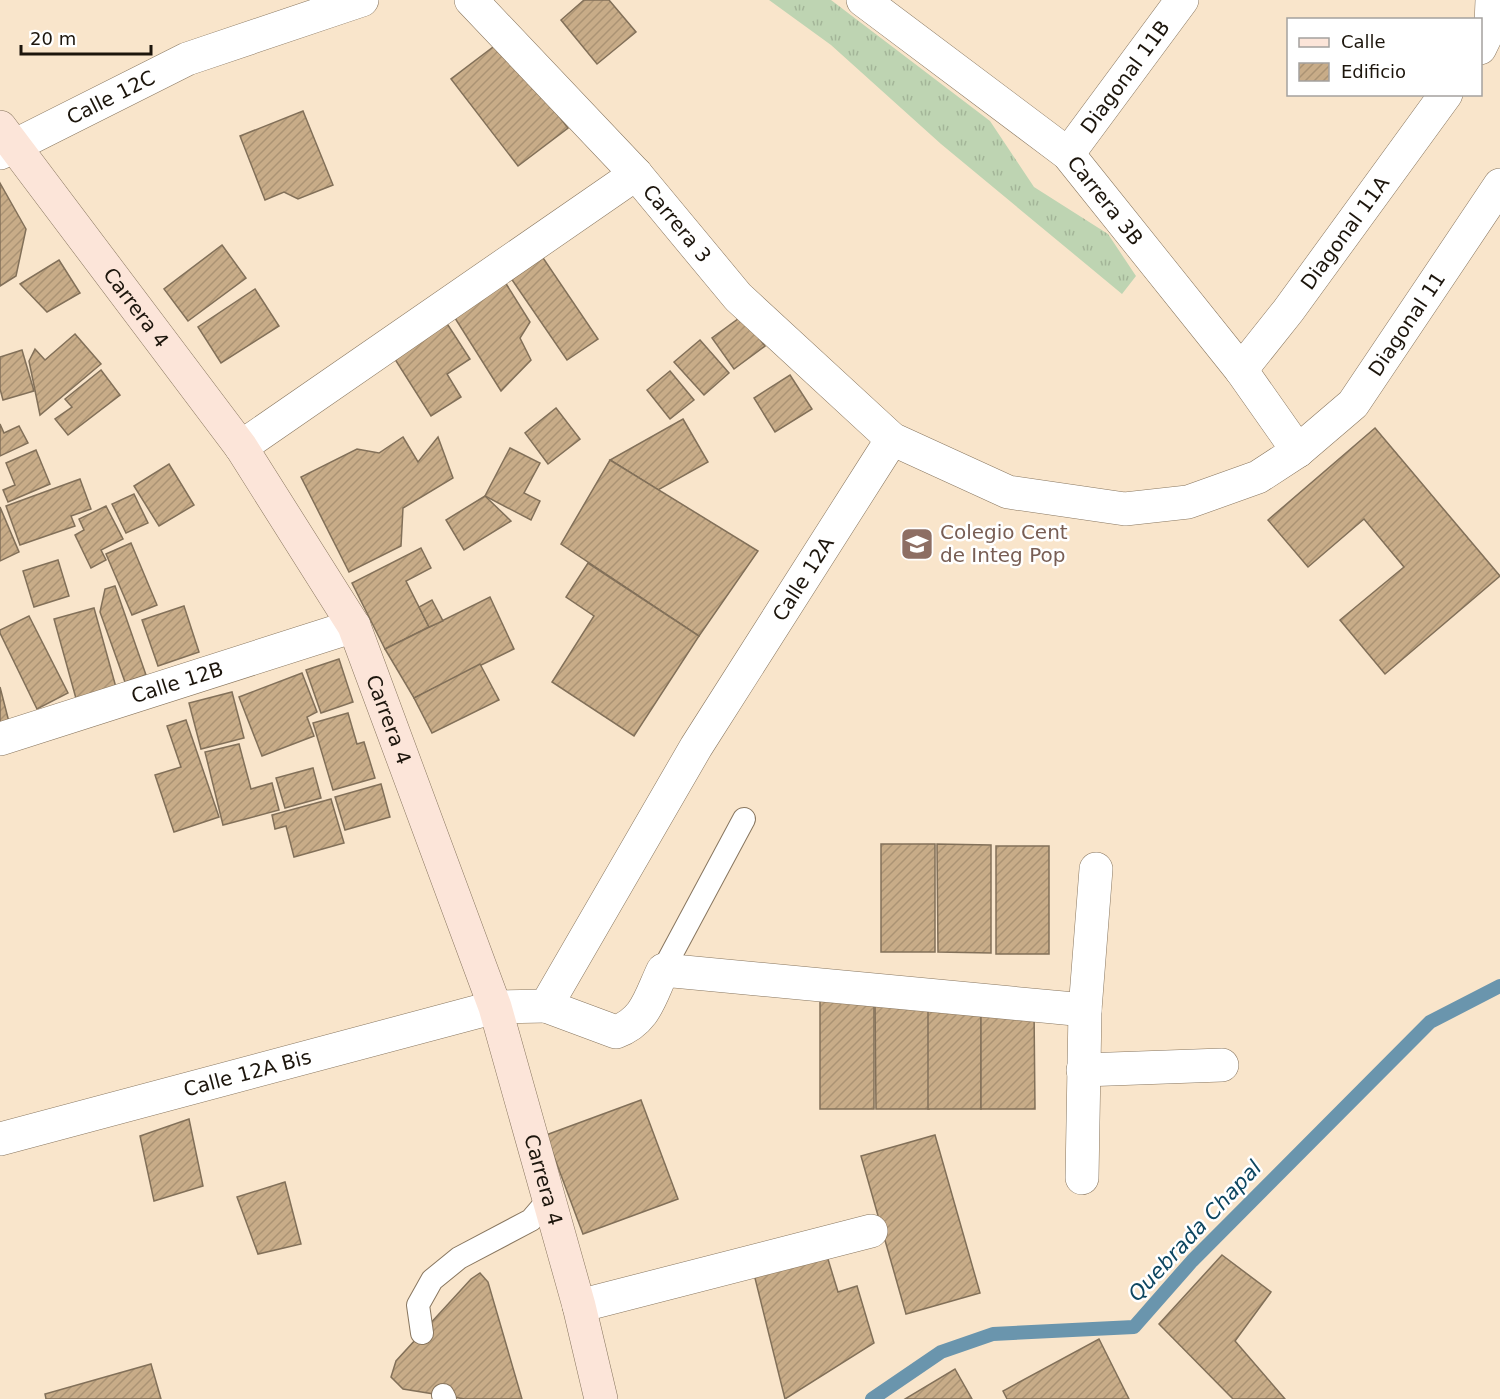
<svg xmlns="http://www.w3.org/2000/svg" width="1500" height="1399" font-family="'DejaVu Sans',sans-serif">
<style>
.grass{fill:url(#grass-tufts)}
.lines{fill:none;stroke-linecap:round;stroke-linejoin:round}
.stream{stroke:#6a95ad;stroke-width:14}
.building{fill:url(#building-hatch);stroke:#827059;stroke-width:1.5}
.lane-casing{stroke:#88765f;stroke-width:24}
.street-casing{stroke:#88765f;stroke-width:34}
.secondary-casing{stroke:#88765f;stroke-width:34}
.lane{stroke:#fff;stroke-width:22}
.street{stroke:#fff;stroke-width:33}
.secondary{stroke:#fce5d9;stroke-width:33}
.labels{text-anchor:middle;stroke-width:5;stroke-linejoin:round;paint-order:stroke}
.street-label{font-size:20px;fill:#1c150c;stroke:#fff}
.education-label{font-size:20px;fill:#785e54;stroke:#fff;text-anchor:start}
.water-label{font-size:21px;font-style:italic;fill:#0d4660;stroke:#fff}
</style>
<defs>
<pattern id="grass-tufts" width="24" height="20" patternUnits="userSpaceOnUse" patternTransform="scale(1.5)"><rect width="24" height="20" fill="#bed4b2"/><path d="M3 7l-1-3M5 7V3M7 7l1-3M15 17l-1-3M17 17v-4M19 17l1-3" fill="none" stroke="#a3b598"/></pattern>
<pattern id="building-hatch" width="6" height="6" patternUnits="userSpaceOnUse" patternTransform="scale(1.5)"><rect width="6" height="6" fill="#c8ac88"/><path d="M-1 1l2-2M0 6l6-6M5 7l2-2" fill="none" stroke="#ab9374"/></pattern>
</defs>
<rect width="100%" height="100%" fill="#f9e5cb"/>
<polygon class="grass" points="769,0 831,0 990,121 1034,187 1108,234 1136,276 1122,294 941,144 831,45"/>
<g class="lines">
<polyline class="stream" points="872,1399 941,1352 993,1334 1134,1327 1192,1261 1430,1022 1500,986"/>
</g>
<g class="building">
<polygon points="584,0 609,0 636,32 597,64 561,20"/>
<polygon points="501,41 568,128 518,166 451,79"/>
<polygon points="303,111 333,185 298,199 284,192 265,200 240,136"/>
<polygon points="0,183 26,229 16,276 0,286"/>
<polygon points="222,245 246,278 188,321 164,289"/>
<polygon points="537,249 598,339 567,360 506,271"/>
<polygon points="59,260 80,293 47,312 20,284"/>
<polygon points="500,274 530,322 520,338 531,360 501,391 448,307"/>
<polygon points="255,289 279,326 221,363 198,327"/>
<polygon points="742,316 765,346 734,369 712,338"/>
<polygon points="444,319 470,359 447,374 461,397 431,416 391,353"/>
<polygon points="75,334 101,364 40,415 29,361 35,349 45,360"/>
<polygon points="700,340 729,373 704,395 674,362"/>
<polygon points="22,350 34,391 3,400 0,389 0,357"/>
<polygon points="101,370 120,395 68,435 55,419 72,407 65,399"/>
<polygon points="670,371 694,400 670,419 647,390"/>
<polygon points="790,375 812,409 775,432 754,398"/>
<polygon points="556,408 580,439 548,464 525,433"/>
<polygon points="683,419 708,462 658,490 610,460"/>
<polygon points="0,424 4,433 19,426 28,443 0,456"/>
<polygon points="1375,428 1500,576 1385,674 1340,620 1404,567 1364,519 1308,567 1268,520"/>
<polygon points="403,437 418,462 438,437 453,478 403,508 401,546 349,572 301,477 357,449 379,453"/>
<polygon points="510,448 540,463 524,493 540,501 531,520 485,496"/>
<polygon points="36,450 50,484 8,502 3,490 15,485 6,463"/>
<polygon points="610,460 758,551 699,636 561,544"/>
<polygon points="169,464 194,505 159,526 134,486"/>
<polygon points="80,479 91,509 71,516 75,526 20,545 6,506"/>
<polygon points="134,494 148,523 126,533 112,504"/>
<polygon points="485,496 511,521 464,550 446,520"/>
<polygon points="106,506 123,539 101,550 106,560 91,568 75,535 84,530 79,519"/>
<polygon points="0,507 19,552 0,561"/>
<polygon points="131,543 157,605 132,615 106,554"/>
<polygon points="421,548 431,568 406,581 429,627 385,649 352,583"/>
<polygon points="58,560 69,596 34,607 23,571"/>
<polygon points="588,563 699,636 634,736 552,682 594,616 566,597"/>
<polygon points="115,586 146,675 125,682 100,612 105,589"/>
<polygon points="490,597 514,649 414,698 385,649"/>
<polygon points="432,600 443,621 429,627 419,607"/>
<polygon points="184,606 199,652 158,666 142,620"/>
<polygon points="94,608 117,691 77,702 54,619"/>
<polygon points="29,616 68,693 37,709 0,633 0,630"/>
<polygon points="339,659 353,702 321,713 306,670"/>
<polygon points="480,664 499,700 432,733 414,698"/>
<polygon points="302,673 317,712 307,717 314,736 262,756 239,697"/>
<polygon points="0,687 9,722 0,724"/>
<polygon points="232,692 244,738 201,749 189,703"/>
<polygon points="348,713 357,744 364,742 375,778 333,790 313,723"/>
<polygon points="186,720 219,817 174,832 155,775 181,767 167,726"/>
<polygon points="239,744 251,789 272,783 279,810 223,825 205,752"/>
<polygon points="313,768 321,798 285,808 276,778"/>
<polygon points="381,784 390,817 345,830 335,797"/>
<polygon points="331,799 344,843 294,857 286,826 275,829 272,815"/>
<rect x="881" y="844" width="54" height="108"/>
<polygon points="937,844 991,845 991,953 938,952"/>
<rect x="996" y="846" width="53" height="108"/>
<rect x="820" y="1001" width="54" height="108"/>
<polygon points="875,1001 929,1002 929,1109 876,1109"/>
<rect x="928" y="1001" width="53" height="108"/>
<polygon points="981,1001 1034,1008 1035,1109 981,1109"/>
<polygon points="641,1100 678,1199 583,1234 546,1135"/>
<polygon points="189,1119 203,1186 154,1201 140,1136"/>
<polygon points="935,1135 980,1293 906,1314 861,1156"/>
<polygon points="285,1182 301,1244 258,1254 237,1197"/>
<polygon points="824,1246 838,1292 857,1286 874,1343 785,1399 753,1270"/>
<polygon points="1222,1255 1271,1292 1235,1341 1285,1399 1233,1399 1159,1324"/>
<polygon points="480,1273 488,1282 522,1399 465,1399 403,1389 391,1377 396,1361 471,1279"/>
<polygon points="1099,1339 1129,1399 1007,1399 1003,1391"/>
<polygon points="151,1364 161,1399 46,1399 45,1394"/>
<polygon points="955,1369 972,1399 905,1399"/>
</g>
<g class="lines">
<g class="lane-casing">
<g id="lane">
<polyline points="663,970 744,819"/>
<polyline points="422,1333 418,1305 432,1280 459,1258 531,1220 549,1199"/>
<polyline points="443,1395 445,1399"/>
</g>
</g>
<g class="street-casing">
<g id="street">
<path id="s1" d="M471,0L636,174L738,297L892,439L1008,492L1125,509L1188,502L1258,477L1298,451L1353,404L1500,185"/>
<path id="s2" d="M863,0L1068,154L1241,370L1298,451"/>
<polyline points="1480,48 1491,25 1492,0"/>
<path id="s3" d="M0,153L187,59L362,0"/>
<path id="s4" d="M1068,154L1182,0"/>
<path id="s5" d="M1241,370L1288,311L1446,94"/>
<polyline points="241,447 636,174"/>
<path id="s6" d="M0,739L354,626"/>
<path d="M546,1006L616,1032C646,1021 650,997 663,970L1085,1010"/>
<polyline points="1083,1070 1222,1065"/>
<path id="s7" d="M0,1139L495,1007L546,1006L696,747L892,439"/>
<polyline points="1082,1178 1085,1010 1096,869"/>
<polyline points="579,1306 871,1231"/>
</g>
</g>
<g class="secondary-casing">
<g id="secondary">
<path id="s8" d="M0,127L241,447L354,626L495,1007L579,1306L601,1399"/>
</g>
</g>
<use href="#lane" class="lane"/>
<use href="#street" class="street"/>
<use href="#secondary" class="secondary"/>
</g>
<defs>
<g id="school-square" transform="scale(1.725)"><rect x="-9" y="-9" width="18" height="18" rx="4" fill="#8d6e63" stroke="#fff"/><path d="M0-5L7-2L0 1L-7-2ZM-4 1L0 2.5L4 1V4Q0 6-4 4Z" fill="#fff"/></g>
</defs>
<g fill-rule="evenodd">
<use href="#school-square" x="917" y="544"/>
</g>
<g class="labels">
<g class="street-label">
<text dy="7" stroke="none"><textPath href="#s4" startOffset="96">Diagonal 11B</textPath></text>
<text dy="7" stroke="none"><textPath href="#s3" startOffset="124">Calle 12C</textPath></text>
<text dy="7" stroke="none"><textPath href="#s2" startOffset="316">Carrera 3B</textPath></text>
<text dy="7" stroke="none"><textPath href="#s1" startOffset="304">Carrera 3</textPath></text>
<text dy="7" stroke="none"><textPath href="#s5" startOffset="172">Diagonal 11A</textPath></text>
<text dy="7" stroke="none"><textPath href="#s8" startOffset="226">Carrera 4</textPath></text>
<text dy="7" stroke="none"><textPath href="#s1" startOffset="1209">Diagonal 11</textPath></text>
<text dy="7" stroke="none"><textPath href="#s7" startOffset="1062">Calle 12A</textPath></text>
<text dy="7" stroke="none"><textPath href="#s6" startOffset="186">Calle 12B</textPath></text>
<text dy="7" stroke="none"><textPath href="#s8" startOffset="712">Carrera 4</textPath></text>
<text dy="7" stroke="none"><textPath href="#s7" startOffset="256">Calle 12A Bis</textPath></text>
<text dy="7" stroke="none"><textPath href="#s8" startOffset="1198">Carrera 4</textPath></text>
</g>
<g class="education-label">
<text x="940" y="539">Colegio Cent<tspan x="940" dy="23">de Integ Pop</tspan></text>
</g>
<g class="water-label">
<text transform="translate(1195 1231) rotate(-47)" y="7">Quebrada Chapal</text>
</g>
</g>
<rect x="1287" y="18" width="195" height="78" fill="#ffffff" stroke="#a4a19e" stroke-width="1.5"/>
<rect x="1299" y="38" width="30" height="9" fill="#fce5d9" stroke="#a4a19e" stroke-width="1.5"/>
<text x="1341" y="48" font-size="18" fill="#1c150c">Calle</text>
<rect x="1299" y="63" width="30" height="18" fill="url(#building-hatch)" stroke="#a4a19e" stroke-width="1.5"/>
<text x="1341" y="78" font-size="18" fill="#1c150c">Edificio</text>
<path d="M21 45v9h130v-9" fill="none" stroke="#1c150c" stroke-width="3"/>
<text x="30" y="45" font-size="18" fill="#1c150c" stroke="#ffffff" stroke-width="4.5" paint-order="stroke">20 m</text>
</svg>
